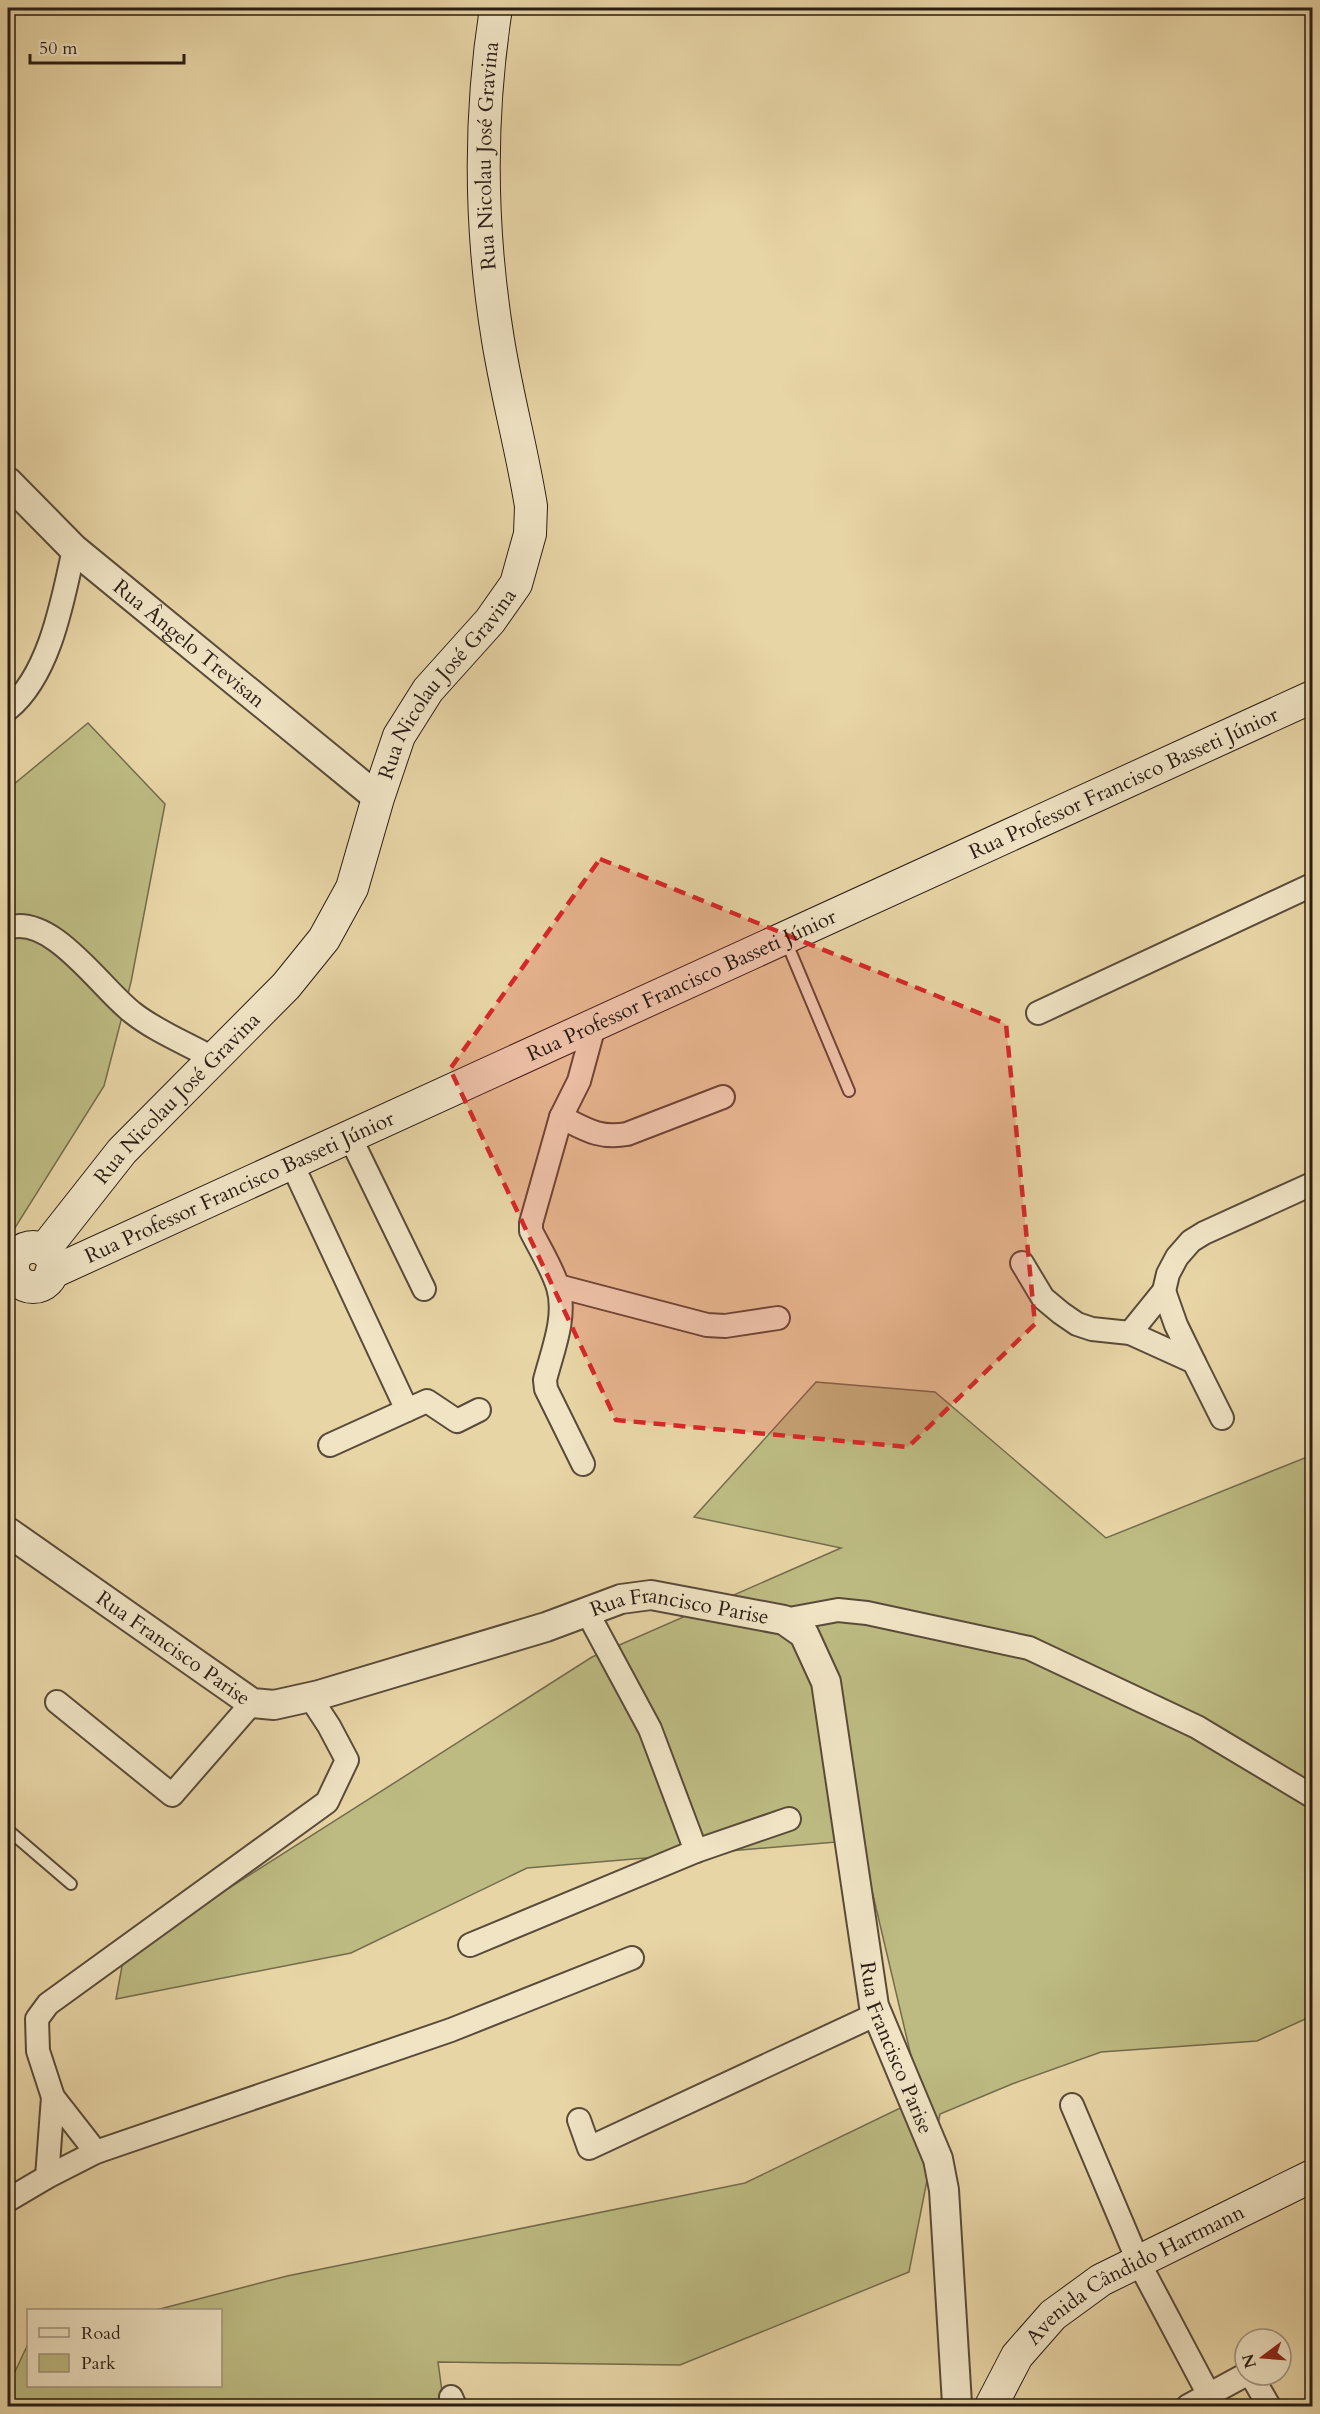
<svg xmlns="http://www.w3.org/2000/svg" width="1320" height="2414" font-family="Cardo,serif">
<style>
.green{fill:#bdbb82;stroke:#736c4c;stroke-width:1.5}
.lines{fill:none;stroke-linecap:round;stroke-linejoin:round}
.service-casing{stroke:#594b39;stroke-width:14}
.minor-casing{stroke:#594b39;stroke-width:26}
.tertiary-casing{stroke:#594b39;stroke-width:32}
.secondary-casing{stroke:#291d15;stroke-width:34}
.service{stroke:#f0e4c5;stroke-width:10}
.minor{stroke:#f0e4c5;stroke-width:22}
.tertiary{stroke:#f0e4c5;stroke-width:28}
.secondary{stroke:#f0e4c5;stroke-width:32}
.marked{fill:#d62828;fill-opacity:0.2;stroke:#d62828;stroke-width:4.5;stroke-dasharray:12 8;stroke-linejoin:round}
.labels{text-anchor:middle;stroke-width:5;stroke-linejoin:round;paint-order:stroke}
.street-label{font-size:21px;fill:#291d15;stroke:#f0e4c5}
</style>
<rect width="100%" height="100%" fill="#e8d5a6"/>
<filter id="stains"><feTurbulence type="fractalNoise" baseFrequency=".00333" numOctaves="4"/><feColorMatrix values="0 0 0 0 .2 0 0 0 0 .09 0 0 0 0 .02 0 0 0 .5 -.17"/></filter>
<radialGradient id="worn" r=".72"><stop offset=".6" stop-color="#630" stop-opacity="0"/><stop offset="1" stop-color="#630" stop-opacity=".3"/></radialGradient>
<g class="green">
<polygon points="88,723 165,804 131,982 104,1086 8,1239 8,789"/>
<polygon points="816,1382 935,1392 1106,1538 1312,1455 1312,2016 1257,2041 1101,2052 1012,2084 940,2114 909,2272 680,2365 438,2362 444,2406 8,2406 8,2379 11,2380 28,2344 28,2386 220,2386 220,2310 156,2310 287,2276 745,2183 921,2098 860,1840 527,1868 351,1953 116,1999 124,1955 592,1657 841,1548 694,1517"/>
</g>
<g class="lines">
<g class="service-casing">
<g id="service">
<polyline points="786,941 849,1091"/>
<polyline points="8,1830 71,1884"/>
</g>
</g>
<g class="minor-casing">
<g id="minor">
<path d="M8,709C50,675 63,599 74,549"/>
<path d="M8,928C52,913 102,990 133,1013C157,1032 188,1044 214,1059"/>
<polyline points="1038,1013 1312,885"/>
<path d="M561,1117C585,1129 599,1139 627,1134L723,1097"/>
<polyline points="350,1137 424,1289"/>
<polyline points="292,1164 407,1410"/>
<polyline points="1022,1263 1043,1298 1061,1313 1077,1324 1092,1329 1130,1333 1194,1362 1222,1418"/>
<polyline points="558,1286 707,1325 725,1326 778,1318"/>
<polyline points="1164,1291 1176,1325 1194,1362"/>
<polyline points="1130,1333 1164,1291 1168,1274 1177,1257 1191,1241 1204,1233 1312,1184"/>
<polyline points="330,1445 427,1401 457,1421 479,1410"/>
<path d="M583,1464L546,1389L545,1380C552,1352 567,1317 558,1287C552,1268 540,1249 531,1231V1223L561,1117L579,1081L594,1026"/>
<polyline points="587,1612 650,1729 696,1851"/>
<polyline points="784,1620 838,1610 867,1613 1029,1648 1197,1727 1312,1796"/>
<polyline points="57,1702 172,1795 252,1703"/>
<polyline points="470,1945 696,1851 789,1819"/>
<polyline points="1072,2105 1138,2261 1209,2395"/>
<polyline points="579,2120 589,2148 877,2014"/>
<polyline points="96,2152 53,2097 38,2051 37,2019 48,2004 327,1802 347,1760 329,1726 310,1697"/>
<polyline points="47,2177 53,2097"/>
<polyline points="8,2200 47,2177 96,2152 451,2030 632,1958"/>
<polyline points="1251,2375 1269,2406"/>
<polyline points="451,2397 455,2406"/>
<polyline points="1188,2406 1245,2375"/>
</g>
</g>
<g class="tertiary-casing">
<g id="tertiary">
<path id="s1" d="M8,482L74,549L378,798"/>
<path id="s2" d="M8,1532L252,1703L274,1705L319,1695L546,1627L621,1599L651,1595L784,1620L804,1634L826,1682L874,2006L938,2159L944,2190L957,2404"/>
</g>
</g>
<g class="secondary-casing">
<g id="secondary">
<circle cx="33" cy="1267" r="20"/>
<path id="s3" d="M44,1250L122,1151L286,986L324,939L352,888L378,798L399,736L428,690L490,621L516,584L530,534L531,506C522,450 507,396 498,340C480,230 479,117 496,8"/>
<path id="s4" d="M51,1273L1312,697"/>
<path id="s5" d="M991,2406L1017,2356L1053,2315L1101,2280L1312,2176"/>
</g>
</g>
<use href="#service" class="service"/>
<use href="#minor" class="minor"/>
<use href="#tertiary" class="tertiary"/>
<use href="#secondary" class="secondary"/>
</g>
<path class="marked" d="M600,859L1006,1024L1035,1324L908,1447L616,1420L450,1069Z"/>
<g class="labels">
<g class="street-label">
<text dy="7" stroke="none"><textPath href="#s3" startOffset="1263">Rua Nicolau José Gravina</textPath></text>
<text dy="7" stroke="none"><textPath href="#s1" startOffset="243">Rua Ângelo Trevisan</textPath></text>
<text dy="7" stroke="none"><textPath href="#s3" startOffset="706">Rua Nicolau José Gravina</textPath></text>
<text dy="7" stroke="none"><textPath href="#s4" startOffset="1179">Rua Professor Francisco Basseti Júnior</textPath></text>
<text dy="7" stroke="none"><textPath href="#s4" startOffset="693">Rua Professor Francisco Basseti Júnior</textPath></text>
<text dy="7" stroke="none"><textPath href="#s3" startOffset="202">Rua Nicolau José Gravina</textPath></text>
<text dy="7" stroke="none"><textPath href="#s4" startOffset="207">Rua Professor Francisco Basseti Júnior</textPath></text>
<text dy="7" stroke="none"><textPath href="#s2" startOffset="742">Rua Francisco Parise</textPath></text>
<text dy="7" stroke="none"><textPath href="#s2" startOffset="202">Rua Francisco Parise</textPath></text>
<text dy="7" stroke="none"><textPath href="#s2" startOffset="1300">Rua Francisco Parise</textPath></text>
<text dy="7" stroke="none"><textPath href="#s5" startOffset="202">Avenida Cândido Hartmann</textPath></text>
</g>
</g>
<rect width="1320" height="2414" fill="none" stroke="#e8d5a6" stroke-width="30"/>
<rect x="9" y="9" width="1302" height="2396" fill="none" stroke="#291d15" stroke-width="3"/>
<rect x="15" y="15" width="1290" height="2384" fill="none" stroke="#291d15" stroke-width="1.5"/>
<rect x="27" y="2309" width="195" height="78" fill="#f0e4c5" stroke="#a0947f" stroke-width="1.5"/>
<rect x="39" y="2328" width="30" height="9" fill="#f0e4c5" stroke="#a0947f" stroke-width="1.5"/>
<text x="81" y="2339" font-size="18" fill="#291d15">Road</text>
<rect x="39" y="2354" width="30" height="18" fill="#bdbb82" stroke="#a0947f" stroke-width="1.5"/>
<text x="81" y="2369" font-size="18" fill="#291d15">Park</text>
<g transform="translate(1263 2357) rotate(254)"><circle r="28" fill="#f0e4c5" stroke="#a0947f" stroke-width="1.5"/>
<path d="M0-4.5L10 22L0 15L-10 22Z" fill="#8f2418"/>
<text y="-9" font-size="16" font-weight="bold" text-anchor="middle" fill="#291d15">N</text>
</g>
<path d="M30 54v9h154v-9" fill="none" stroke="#291d15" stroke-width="3"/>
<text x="39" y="54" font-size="18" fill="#291d15" stroke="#f0e4c5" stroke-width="4.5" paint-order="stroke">50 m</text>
<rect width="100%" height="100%" filter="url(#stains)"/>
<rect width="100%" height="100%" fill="url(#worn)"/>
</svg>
